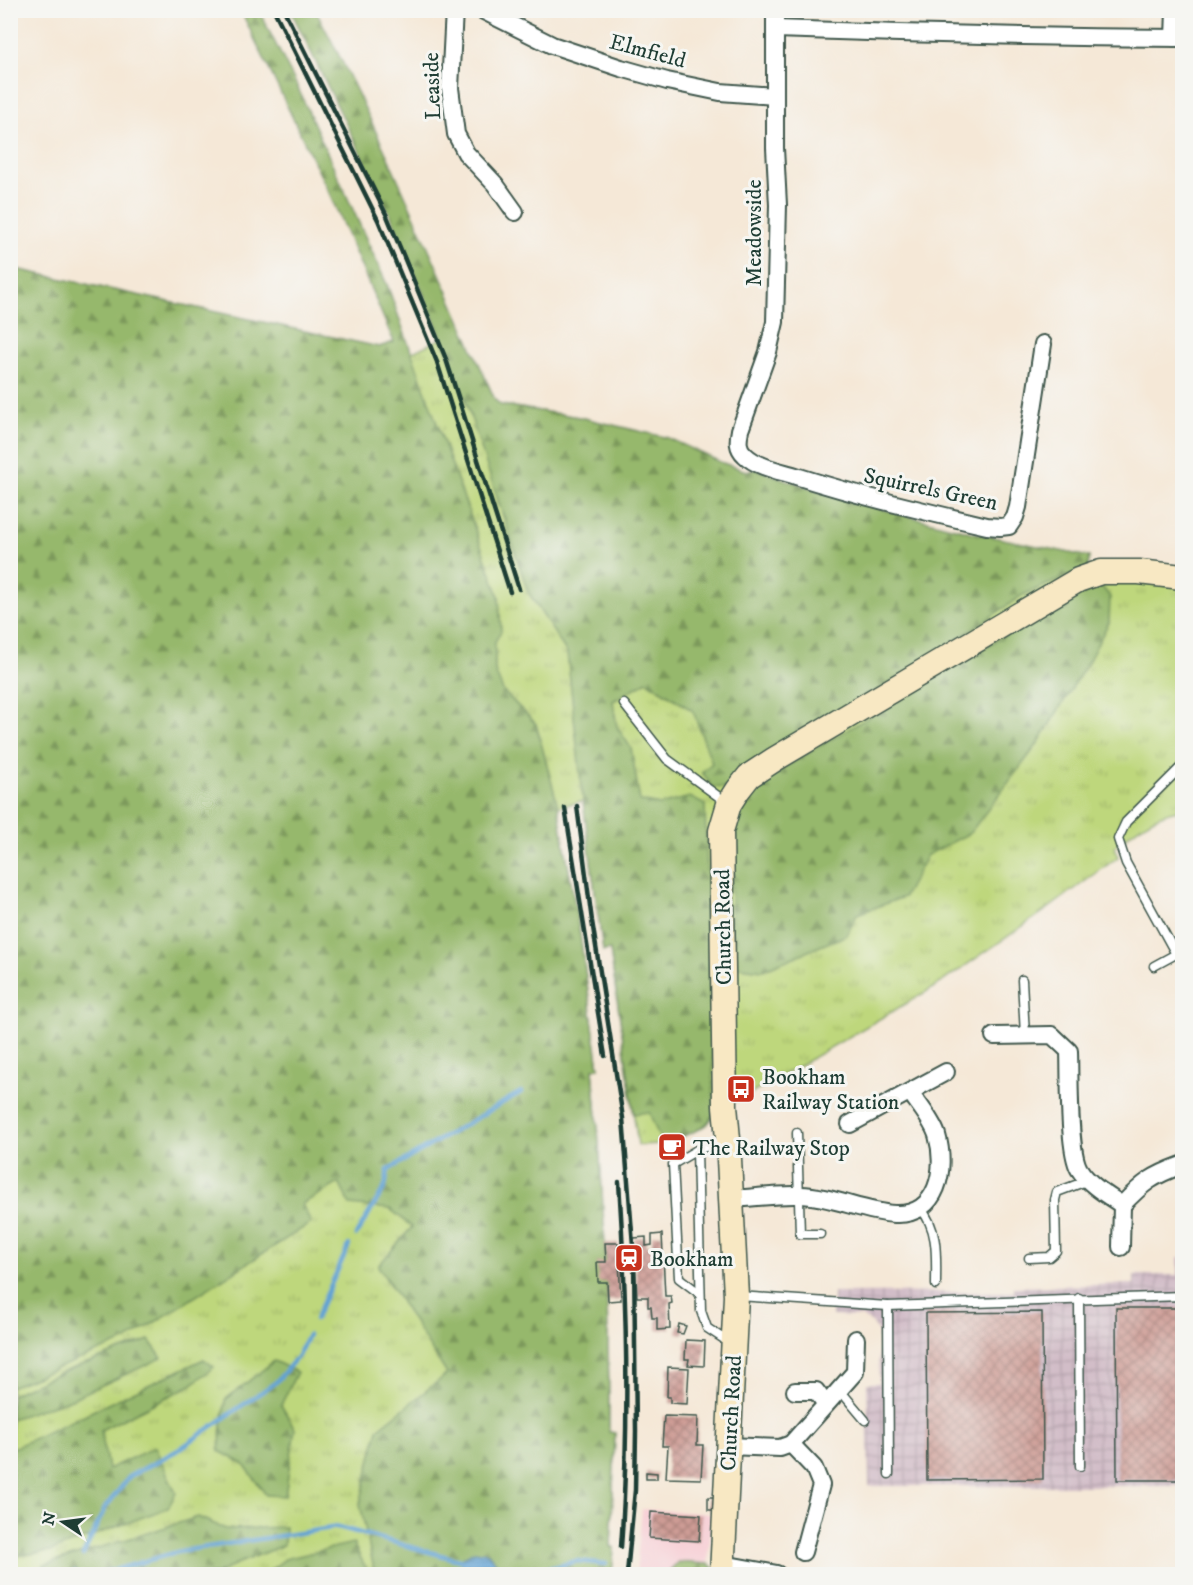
<svg xmlns="http://www.w3.org/2000/svg" width="1193" height="1585" font-family="'IM FELL DW Pica',serif">
<style>
.built{fill:#f7cfd5}
.industrial{fill:url(#industrial-grid)}
.grass{fill:url(#grass-tufts);stroke:#6e8a58;stroke-width:1.5}
.forest{fill:url(#forest-firs);stroke:#5a7a50;stroke-width:1.5}
.water{fill:url(#water-rules);stroke:#407084;stroke-width:1.5}
.lines{fill:none;stroke-linecap:round;stroke-linejoin:round}
.stream{stroke:#61a2d4;stroke-width:4.5}
.building{fill:url(#building-cross-hatch)}
.lane-casing{stroke:#3f574c;stroke-width:11}
.street-casing{stroke:#3f574c;stroke-width:20}
.secondary-casing{stroke:#3f574c;stroke-width:27}
.lane{stroke:#fff;stroke-width:8}
.street{stroke:#fff;stroke-width:16}
.secondary{stroke:#f8e8c3;stroke-width:24}
.rail{stroke:#1f3d34;stroke-width:4.5}
.labels{text-anchor:middle;stroke-width:6;stroke-linejoin:round;paint-order:stroke}
.street-label{font-size:22px;fill:#1f3d34;stroke:#f6f6f2}
.poi-label{font-size:22px;fill:#1f3d34;stroke:#f6f6f2;text-anchor:start}
</style>
<defs>
<pattern id="industrial-grid" width="8" height="8" patternUnits="userSpaceOnUse" patternTransform="scale(1.5)"><rect width="8" height="8" fill="#d2bdc8"/><path d="M0 4h8M4 0v8" fill="none" stroke="#b4a3ac"/></pattern>
<pattern id="grass-tufts" width="24" height="20" patternUnits="userSpaceOnUse" patternTransform="scale(1.5)"><rect width="24" height="20" fill="#bed77c"/><path d="M3 7l-1-3M5 7V3M7 7l1-3M15 17l-1-3M17 17v-4M19 17l1-3" fill="none" stroke="#a3b96c"/></pattern>
<pattern id="forest-firs" width="22" height="20" patternUnits="userSpaceOnUse" patternTransform="scale(1.5)"><rect width="22" height="20" fill="#96b86c"/><path d="M5 1l3.5 6h-7zM16 11l3.5 6h-7z" fill="#7a975a"/></pattern>
<pattern id="water-rules" width="6" height="5" patternUnits="userSpaceOnUse" patternTransform="scale(1.5)"><rect width="6" height="5" fill="#61a2d4"/><path d="M0 2.5h6" fill="none" stroke="#4f85ad"/></pattern>
<pattern id="building-cross-hatch" width="8" height="8" patternUnits="userSpaceOnUse" patternTransform="scale(1.5)"><rect width="8" height="8" fill="#ce9c95"/><path d="M0 0l8 8M0 8l8-8" fill="none" stroke="#a7807a"/></pattern>
</defs>
<rect width="100%" height="100%" fill="#f6f6f2"/>
<filter id="ink" filterUnits="userSpaceOnUse"><feTurbulence type="fractalNoise" baseFrequency=".0167" numOctaves="2"/><feDisplacementMap in="SourceGraphic" scale="12" xChannelSelector="R" yChannelSelector="G"/><feConvolveMatrix kernelMatrix="1 2 1 2 8 2 1 2 1" color-interpolation-filters="sRGB"/></filter>
<filter id="wash" filterUnits="userSpaceOnUse"><feTurbulence type="fractalNoise" baseFrequency=".008" numOctaves="4" result="noise"/><feDisplacementMap in="SourceGraphic" scale="24" xChannelSelector="R" yChannelSelector="G"/><feGaussianBlur stdDeviation="1.35" result="paint"/><feColorMatrix in="noise" values="0 0 0 0 0 0 0 0 0 0 0 0 0 0 0 0 0 1.4 0 .05"/><feComposite in="paint" operator="in"/></filter>
<g filter="url(#wash)">
<rect width="100%" height="100%" fill="#f5e8d7"/>
<polygon class="built" points="642,1509 712,1514 708,1564 678,1562 669,1571 668,1574 636,1574"/>
<polygon class="industrial" points="1178,1257 1182,1257 1182,1486 869,1486 867,1383 879,1383 878,1333 872,1323 862,1317 832,1316 833,1293 1014,1292 1014,1287 1134,1284 1134,1275 1178,1275"/>
<path class="grass" d="M11,268L379,347L394,342L413,352L463,328L495,400L501,405L579,417L668,438L720,462L746,471L756,469L832,496L970,532L1089,557L1088,568L1114,580L1182,585V821L1177,810C1152,815 1133,831 1114,847L1118,857L1049,908L936,986L744,1098L715,1109L713,1117L707,1125L662,1144L638,1145L610,950L603,951L583,801L558,807L580,935L599,1068L593,1069C604,1190 609,1310 609,1432L615,1433L611,1547H614L612,1574H11Z"/>
<g class="forest">
<path d="M241,11H259L297,86L388,287L499,596L501,631L495,642V671L503,691L536,724L558,806L580,935L599,1068L593,1069C604,1190 609,1310 609,1432L615,1433L611,1547H614L612,1574H375L360,1504L378,1429L447,1374L378,1266L412,1227L390,1209L350,1205L339,1183L302,1204L311,1223L127,1340L11,1387V268L379,347L394,342L330,195Z"/>
<path d="M291,11H316C383,137 437,269 495,400L501,405L579,417L668,438L720,462L746,471L756,469L832,496L970,532L1089,557L1088,568L1023,595L918,666L750,767L725,788L712,787L702,772L712,763L693,711L647,681L613,701L617,727L631,748L640,801L660,805L690,797L705,805L714,1109C711,1131 681,1136 662,1144L649,1112L634,1114L610,950L603,951L583,801L567,653L528,592L458,378L442,339L392,218Z"/>
<polygon points="1100,584 1110,597 1109,622 1088,662 1037,745 970,833 927,855 904,897 857,914 847,935 763,970 731,966 731,852 736,819 747,799 773,774 1068,598"/>
<polygon points="149,1340 162,1358 69,1400 11,1419 11,1395 52,1376"/>
<polygon points="204,1359 214,1367 191,1385 101,1430 108,1469 155,1447 176,1493 168,1508 51,1551 11,1557 11,1449"/>
<polygon points="274,1361 297,1372 281,1405 295,1429 285,1496 266,1495 244,1464 219,1451 225,1400"/>
<polygon points="198,1517 226,1529 285,1527 284,1545 234,1565 217,1574 46,1574 44,1565"/>
<polygon points="353,1543 367,1570 360,1574 265,1574 285,1559"/>
<polygon points="678,1562 708,1564 713,1567 713,1574 668,1574 669,1571"/>
</g>
<polygon class="water" points="474,1551 488,1553 504,1572 503,1574 463,1574 461,1559"/>
<g class="lines">
<g class="stream">
<polyline points="356,1235 385,1187 388,1170 521,1092"/>
<polyline points="315,1320 349,1245"/>
<polyline points="83,1555 105,1508 130,1476 178,1450 276,1382 298,1356 308,1335"/>
<polyline points="500,1572 509,1574"/>
<polyline points="73,1574 75,1572"/>
<polyline points="100,1574 181,1551 338,1527 466,1562"/>
<polyline points="527,1574 577,1561 606,1564"/>
</g>
</g>
<g id="blocks">
<g class="building">
<polygon points="662,1234 665,1296 671,1296 672,1303 669,1304 670,1329 657,1330 657,1318 652,1318 651,1307 648,1307 648,1297 637,1297 634,1238 646,1237 646,1246 652,1245 652,1235"/>
<polygon points="605,1243 618,1243 621,1300 608,1301 607,1282 598,1282 597,1262 606,1262"/>
<polygon points="1116,1308 1182,1308 1182,1480 1117,1480"/>
<polygon points="1042,1312 1043,1479 927,1480 926,1313"/>
<polygon points="679,1324 686,1326 683,1334 677,1333"/>
<polygon points="686,1340 705,1341 704,1366 688,1365 689,1359 685,1359"/>
<polygon points="668,1367 689,1368 687,1404 670,1403 670,1397 667,1397"/>
<polygon points="664,1416 698,1417 697,1445 703,1445 701,1479 666,1478 668,1446 662,1446"/>
<polygon points="646,1472 657,1473 657,1479 646,1479"/>
<rect x="708" y="1497" width="7" height="13"/>
<polygon points="651,1512 701,1515 699,1541 649,1538"/>
</g>
</g>
</g>
<g filter="url(#ink)">
<use href="#blocks" fill-opacity="0" stroke="#3f574c" stroke-width="1.5"/>
<g class="lines">
<g class="lane-casing">
<g id="lane">
<polyline points="624,704 667,759 726,802"/>
<polyline points="1154,966 1176,954 1126,863 1118,839 1126,822 1182,766"/>
<polyline points="1022,980 1025,1035"/>
<polyline points="797,1133 800,1234 820,1234"/>
<polyline points="697,1150 701,1311 707,1328 730,1343"/>
<path d="M921,1209C939,1230 936,1258 936,1285"/>
<polyline points="1029,1258 1049,1257 1056,1251 1055,1200 1057,1192 1089,1180"/>
<polyline points="699,1293 679,1278 673,1164 697,1150 725,1140"/>
<polyline points="739,1296 888,1306 1182,1296"/>
<polyline points="1079,1298 1080,1466"/>
<polyline points="888,1306 889,1474"/>
<polyline points="839,1389 865,1420"/>
</g>
</g>
<g class="street-casing">
<g id="street">
<polyline points="454,10 450,88 456,134 466,153 495,184 515,212"/>
<polyline points="482,10 552,45 621,68 667,81 720,92 775,96"/>
<path d="M775,10V148L778,205L775,322L768,352L740,430C738,440 737,448 745,455C757,467 780,471 796,476C859,496 923,511 987,526L1000,527L1009,526L1015,517L1018,507L1043,344"/>
<path d="M775,29C911,34 1047,37 1182,38"/>
<polyline points="1174,38 1175,10"/>
<path d="M994,1036L1052,1035L1069,1051C1070,1076 1068,1150 1079,1169C1089,1185 1107,1195 1122,1205C1144,1182 1152,1176 1182,1165"/>
<polyline points="850,1124 946,1072"/>
<path d="M731,1199C754,1198 777,1194 800,1195C833,1196 863,1212 895,1214C938,1216 947,1169 937,1135C932,1120 919,1105 910,1092"/>
<polyline points="1121,1247 1122,1205"/>
<polyline points="795,1391 816,1391 825,1403"/>
<polyline points="791,1444 814,1468 821,1485 803,1552"/>
<polyline points="728,1446 780,1448 791,1444 855,1372 856,1339"/>
<polyline points="723,1564 777,1574"/>
</g>
</g>
<g class="secondary-casing">
<polyline id="secondary" points="722,1574 736,1296 728,1139 725,1106 721,831 729,804 738,790 749,776 775,759 1078,580 1101,572 1139,572 1182,577"/>
</g>
<use href="#lane" class="lane"/>
<use href="#street" class="street"/>
<use href="#secondary" class="secondary"/>
<g class="rail">
<polyline points="274,10 378,220 437,362 510,592"/>
<polyline points="284,10 387,216 446,359 519,589"/>
<polyline points="577,806 592,921 623,1118 634,1258 636,1431 635,1490 627,1574"/>
<polyline points="565,808 605,1056"/>
<path d="M619,1182C627,1303 630,1425 621,1547"/>
</g>
</g>
</g>
<defs>
<g id="bus-square" transform="scale(1.5)"><rect x="-9" y="-9" width="18" height="18" rx="4" fill="#c8321e" stroke="#f6f6f2"/><path d="M-5-6H5V4H4V6H2V4H-2V6H-4V4H-5ZM-3.5-4V0h7V-4ZM-3.5 1.2v1.5H-2V1.2ZM2 1.2v1.5H3.5V1.2Z" fill="#fff"/></g>
<g id="cafe-square" transform="scale(1.5)"><rect x="-9" y="-9" width="18" height="18" rx="4" fill="#c8321e" stroke="#f6f6f2"/><path d="M-5.5-4.5H6V0H3Q3 3.5 0 3.5H-2.5Q-5.5 3.5-5.5 0ZM3-3.2v2h1.7v-2ZM-6 4.5H4V6H-6Z" fill="#fff"/></g>
<g id="station-square" transform="scale(1.5)"><rect x="-9" y="-9" width="18" height="18" rx="4" fill="#c8321e" stroke="#f6f6f2"/><path d="M-3-6H3Q5-6 5-4V2Q5 4 3 4L4.5 6H3L1.5 4h-3L-3 6H-4.5L-3 4Q-5 4-5 2V-4Q-5-6-3-6ZM-3.5-4v3h7v-3ZM-3.5 1v1.5H-2V1ZM2 1v1.5H3.5V1Z" fill="#fff"/></g>
</defs>
<g fill-rule="evenodd">
<use href="#bus-square" x="741" y="1089"/>
<use href="#cafe-square" x="672" y="1147"/>
<use href="#station-square" x="629" y="1258"/>
</g>
<g class="labels">
<g class="street-label">
<text transform="translate(648 50) rotate(15)" y="8">Elmfield</text>
<text transform="translate(431 86) rotate(-92)" y="8">Leaside</text>
<text transform="translate(753 233) rotate(-90)" y="8">Meadowside</text>
<text transform="translate(931 488) rotate(12)" y="8">Squirrels Green</text>
<text transform="translate(722 927) rotate(-91)" y="8">Church Road</text>
<text transform="translate(730 1413) rotate(-87)" y="8">Church Road</text>
</g>
<g class="poi-label">
<text x="762" y="1084">Bookham<tspan x="762" dy="25">Railway Station</tspan></text>
<text x="693" y="1155">The Railway Stop</text>
<text x="650" y="1266">Bookham</text>
</g>
</g>
<rect width="1193" height="1585" fill="none" stroke="#f6f6f2" stroke-width="36"/>
<g transform="translate(63 1522) rotate(283)" stroke="#f6f6f2" stroke-width="4.5" paint-order="stroke">
<path d="M0-4.5L10 22L0 15L-10 22Z" fill="#1f3d34"/>
<text y="-9" font-size="16" font-weight="bold" text-anchor="middle" fill="#1f3d34">N</text>
</g>
</svg>
